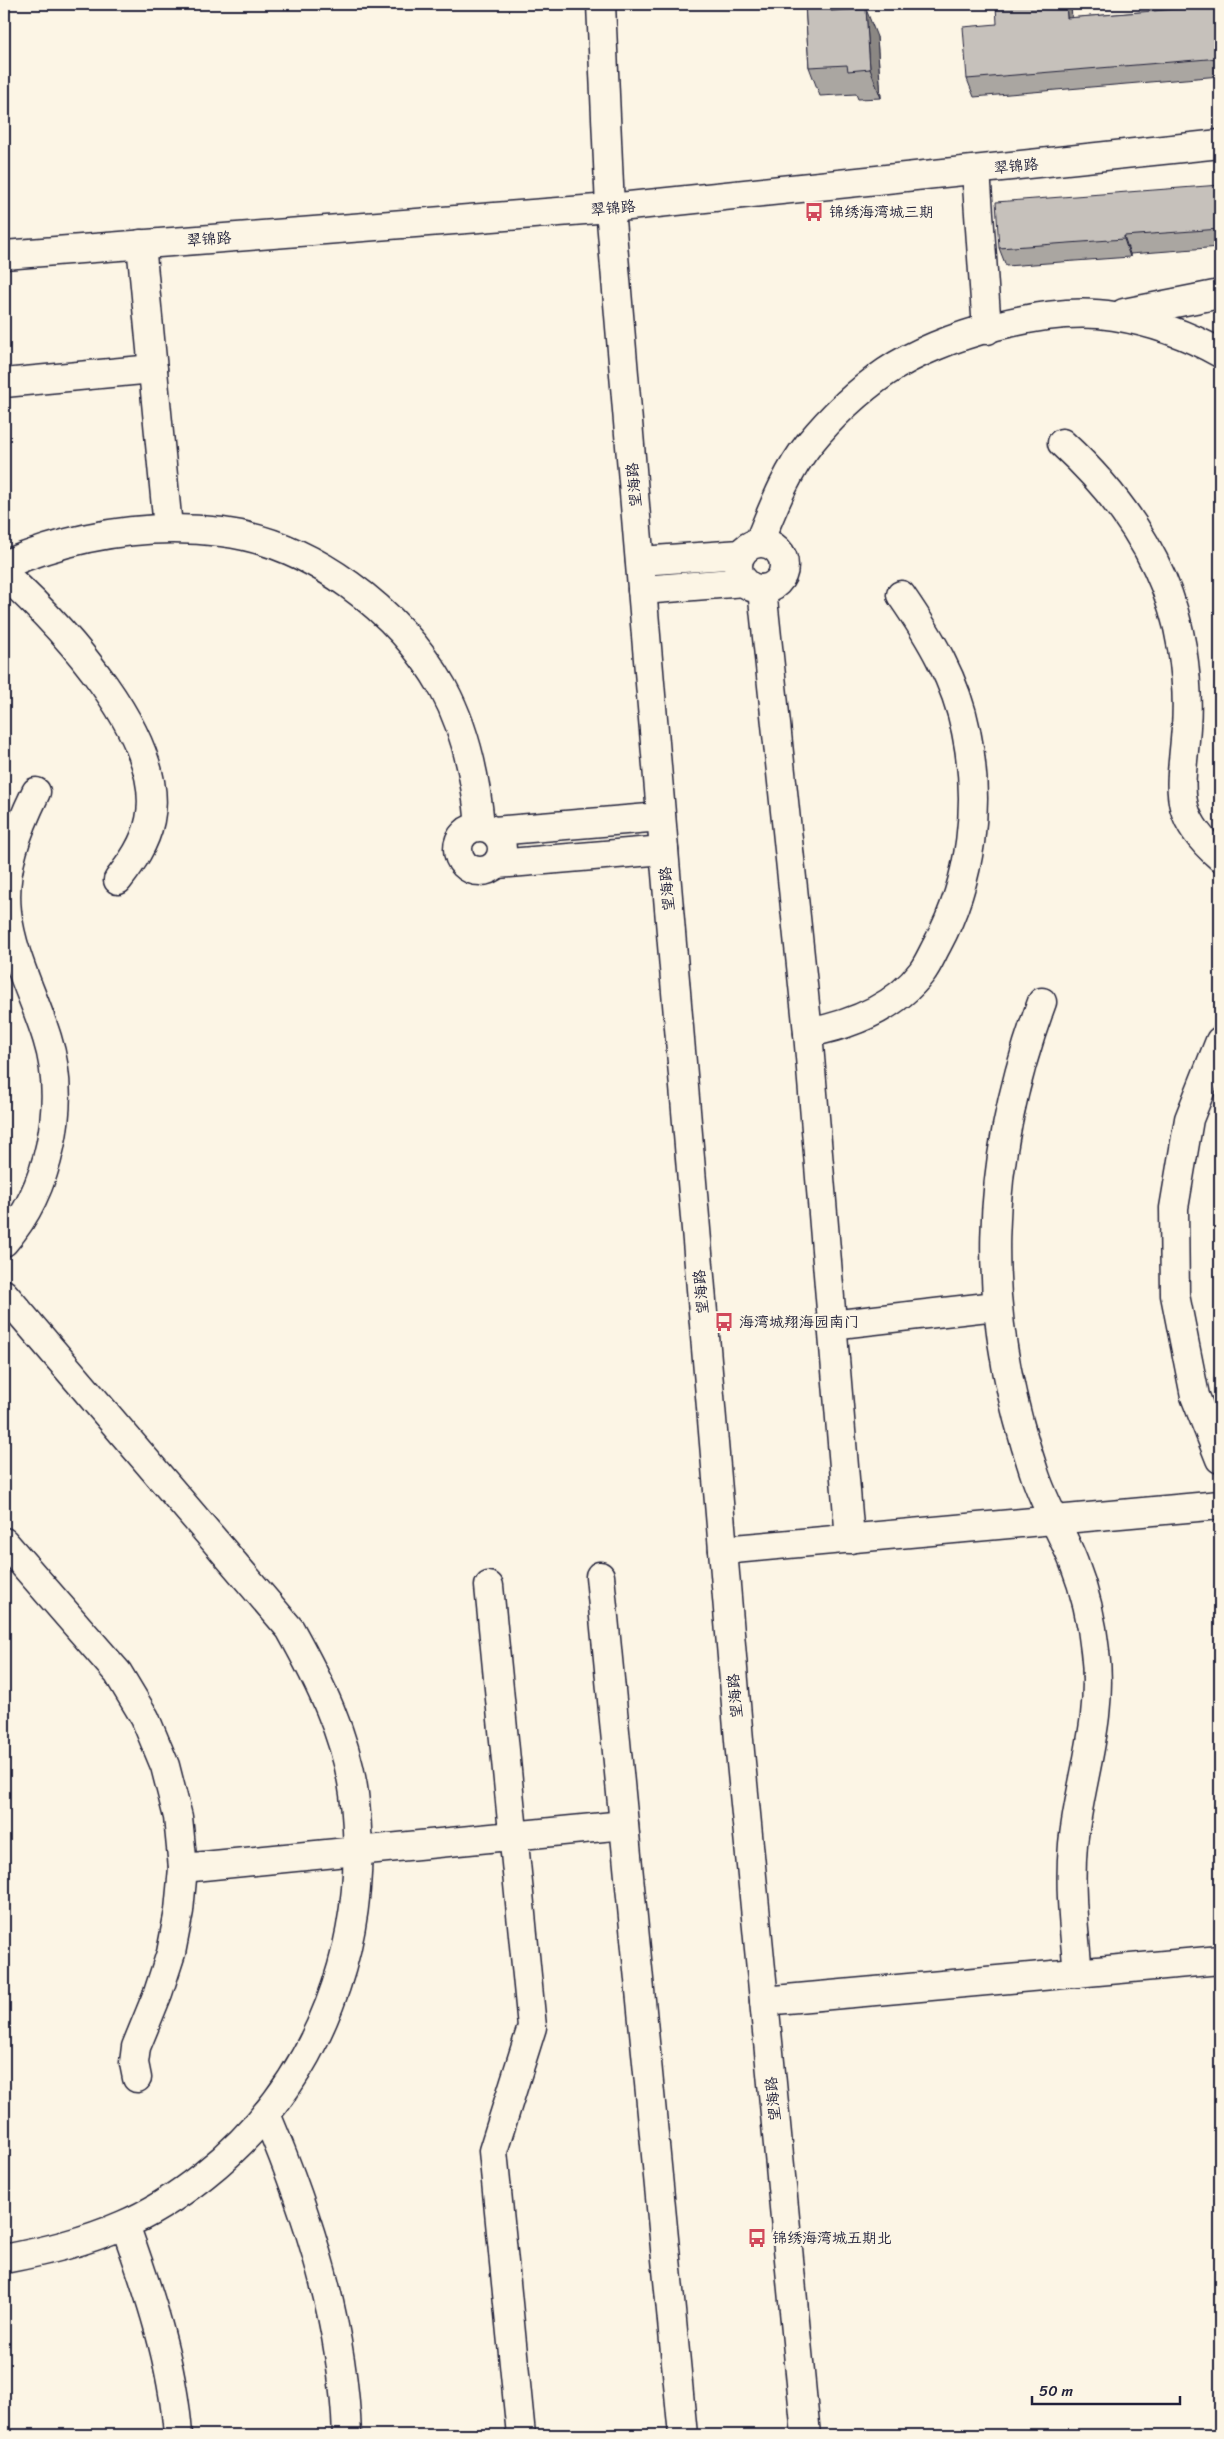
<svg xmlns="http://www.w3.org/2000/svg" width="1224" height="2439" font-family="Sriracha,'LXGW WenKai TC',sans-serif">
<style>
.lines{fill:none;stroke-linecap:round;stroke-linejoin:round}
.minor-casing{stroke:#22223b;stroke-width:31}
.minor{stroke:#fcf5e5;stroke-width:28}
.wall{fill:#aaa6a1;stroke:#22223b}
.shaded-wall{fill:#8b8783;stroke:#22223b}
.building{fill:#c6c1bb;stroke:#22223b}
.labels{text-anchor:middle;stroke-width:5;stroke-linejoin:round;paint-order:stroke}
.street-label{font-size:15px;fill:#22223b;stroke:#fcf5e5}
.poi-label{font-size:15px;fill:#22223b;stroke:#fcf5e5;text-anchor:start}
</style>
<rect width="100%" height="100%" fill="#fcf5e5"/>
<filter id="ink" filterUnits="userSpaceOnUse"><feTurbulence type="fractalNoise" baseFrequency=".02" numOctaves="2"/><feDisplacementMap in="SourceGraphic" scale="10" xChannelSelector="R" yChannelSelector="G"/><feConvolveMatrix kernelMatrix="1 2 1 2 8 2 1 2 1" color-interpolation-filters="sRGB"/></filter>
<g filter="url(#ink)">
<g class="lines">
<g class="minor-casing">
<g id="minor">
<polyline points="601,4 610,208 723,1550 740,1752 806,2435"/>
<polyline points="976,170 987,330"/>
<polyline points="141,244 168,528"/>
<polyline points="4,255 610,208 1220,144"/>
<polyline points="1124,313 1220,294"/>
<polyline points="4,383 153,369"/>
<path d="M1062,443C1122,498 1169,566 1182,648C1186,674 1188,701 1186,727C1182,787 1169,813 1220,857"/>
<path d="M759,542C773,508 786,473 809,444C831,417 857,392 886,372C940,335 1049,305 1114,316C1152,322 1186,334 1220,353"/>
<circle cx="761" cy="566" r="23"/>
<polyline points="640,561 741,554"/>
<path d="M4,565C74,535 146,523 222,532C311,543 399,610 443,688C466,730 476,779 480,826"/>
<path d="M4,574C60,625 167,738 150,820C145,844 132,862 118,880"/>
<polyline points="762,589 808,1033 850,1539"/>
<polyline points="642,590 745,582"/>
<circle cx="480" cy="849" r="22"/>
<polyline points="494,831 661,817"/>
<polyline points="497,864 664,850"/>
<path d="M1042,1002C983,1163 979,1309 1034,1472C1044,1504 1062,1532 1074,1563C1085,1591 1092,1621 1095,1651C1104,1719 1080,1778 1073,1844C1069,1888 1074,1930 1078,1973"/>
<path d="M808,1033C850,1025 895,1008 922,972C928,964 932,954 937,945C972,880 981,803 966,731C956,680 930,637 901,595"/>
<polyline points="1220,1041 1189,1119 1174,1208 1175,1295 1195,1396 1220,1459"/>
<path d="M4,1242C49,1191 68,1104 47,1038C34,996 12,956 7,912C2,869 18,829 36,792"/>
<path d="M4,1294L290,1629C319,1681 346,1735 354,1794C372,1940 320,2083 204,2175C180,2194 152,2213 123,2225C84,2242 46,2251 4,2259"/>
<polyline points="831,1325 996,1306"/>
<polyline points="4,1542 118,1673 145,1718 165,1766 178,1817 183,1868 179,1911 171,1953 158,1993 136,2047 134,2063 137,2078"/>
<polyline points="723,1550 1220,1505"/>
<polyline points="600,1576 683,2435"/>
<polyline points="489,1586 532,2027 493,2151 521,2435"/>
<polyline points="183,1868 624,1825"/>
<polyline points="764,2001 1220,1960"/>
<path d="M266,2114C309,2216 343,2323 347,2435"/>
<path d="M125,2225C149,2292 173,2363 178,2435"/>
</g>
</g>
<use href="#minor" class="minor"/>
</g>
<g class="wall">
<polygon points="805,4 839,4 840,11 877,37 881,98 858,99 856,94 820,96 809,67"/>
<polygon points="1220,4 1220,76 974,97 967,79 997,24 1201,7"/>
<polygon points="1220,185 1220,247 1130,254 1130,257 1006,266 999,248"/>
</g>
<g class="shaded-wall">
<polygon points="831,4 839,4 842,40 831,11"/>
<polygon points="1066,4 1071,4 1073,35 1067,18"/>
<polygon points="866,9 877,37 881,98 870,69"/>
<polygon points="1124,236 1130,254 1130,257 1124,239"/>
</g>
<g class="building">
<polygon points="805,4 831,4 831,11 866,9 870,69 848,71 847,65 809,67"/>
<polygon points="996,4 1066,4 1067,18 1201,7 1201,4 1220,4 1220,58 967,79 963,27 997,24"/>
<polygon points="1220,185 1220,229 1124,236 1124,239 999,248 996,202"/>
</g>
</g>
<defs>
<g id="bus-bare" transform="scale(1.5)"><path d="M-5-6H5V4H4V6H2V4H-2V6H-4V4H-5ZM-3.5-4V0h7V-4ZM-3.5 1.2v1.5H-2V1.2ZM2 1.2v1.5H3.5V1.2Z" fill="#d1495b" stroke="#fcf5e5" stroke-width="2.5" paint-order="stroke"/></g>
</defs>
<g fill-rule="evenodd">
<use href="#bus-bare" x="814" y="212"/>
<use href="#bus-bare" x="724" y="1322"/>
<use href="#bus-bare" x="757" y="2238"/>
</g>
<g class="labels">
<g class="street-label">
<text transform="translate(1016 166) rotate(-6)" y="5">翠锦路</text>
<text transform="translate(613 208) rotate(-5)" y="5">翠锦路</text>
<text transform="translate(209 239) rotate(-4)" y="5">翠锦路</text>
<text transform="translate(634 485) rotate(-95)" y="5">望海路</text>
<text transform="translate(667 889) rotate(-95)" y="5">望海路</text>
<text transform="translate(701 1292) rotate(-95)" y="5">望海路</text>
<text transform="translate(735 1696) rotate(-95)" y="5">望海路</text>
<text transform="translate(773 2099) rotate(-96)" y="5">望海路</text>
</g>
<g class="poi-label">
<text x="829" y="217">锦绣海湾城三期</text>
<text x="739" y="1327">海湾城翔海园南门</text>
<text x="772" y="2243">锦绣海湾城五期北</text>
</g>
</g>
<rect width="1224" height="2439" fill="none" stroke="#fcf5e5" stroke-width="20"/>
<rect x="10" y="10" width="1204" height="2419" fill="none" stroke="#22223b" stroke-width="2" filter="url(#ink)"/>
<path d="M1032 2396v8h148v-8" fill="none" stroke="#22223b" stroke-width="2.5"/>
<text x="1039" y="2396" font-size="15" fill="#22223b" stroke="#fcf5e5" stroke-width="4" paint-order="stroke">50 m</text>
</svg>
